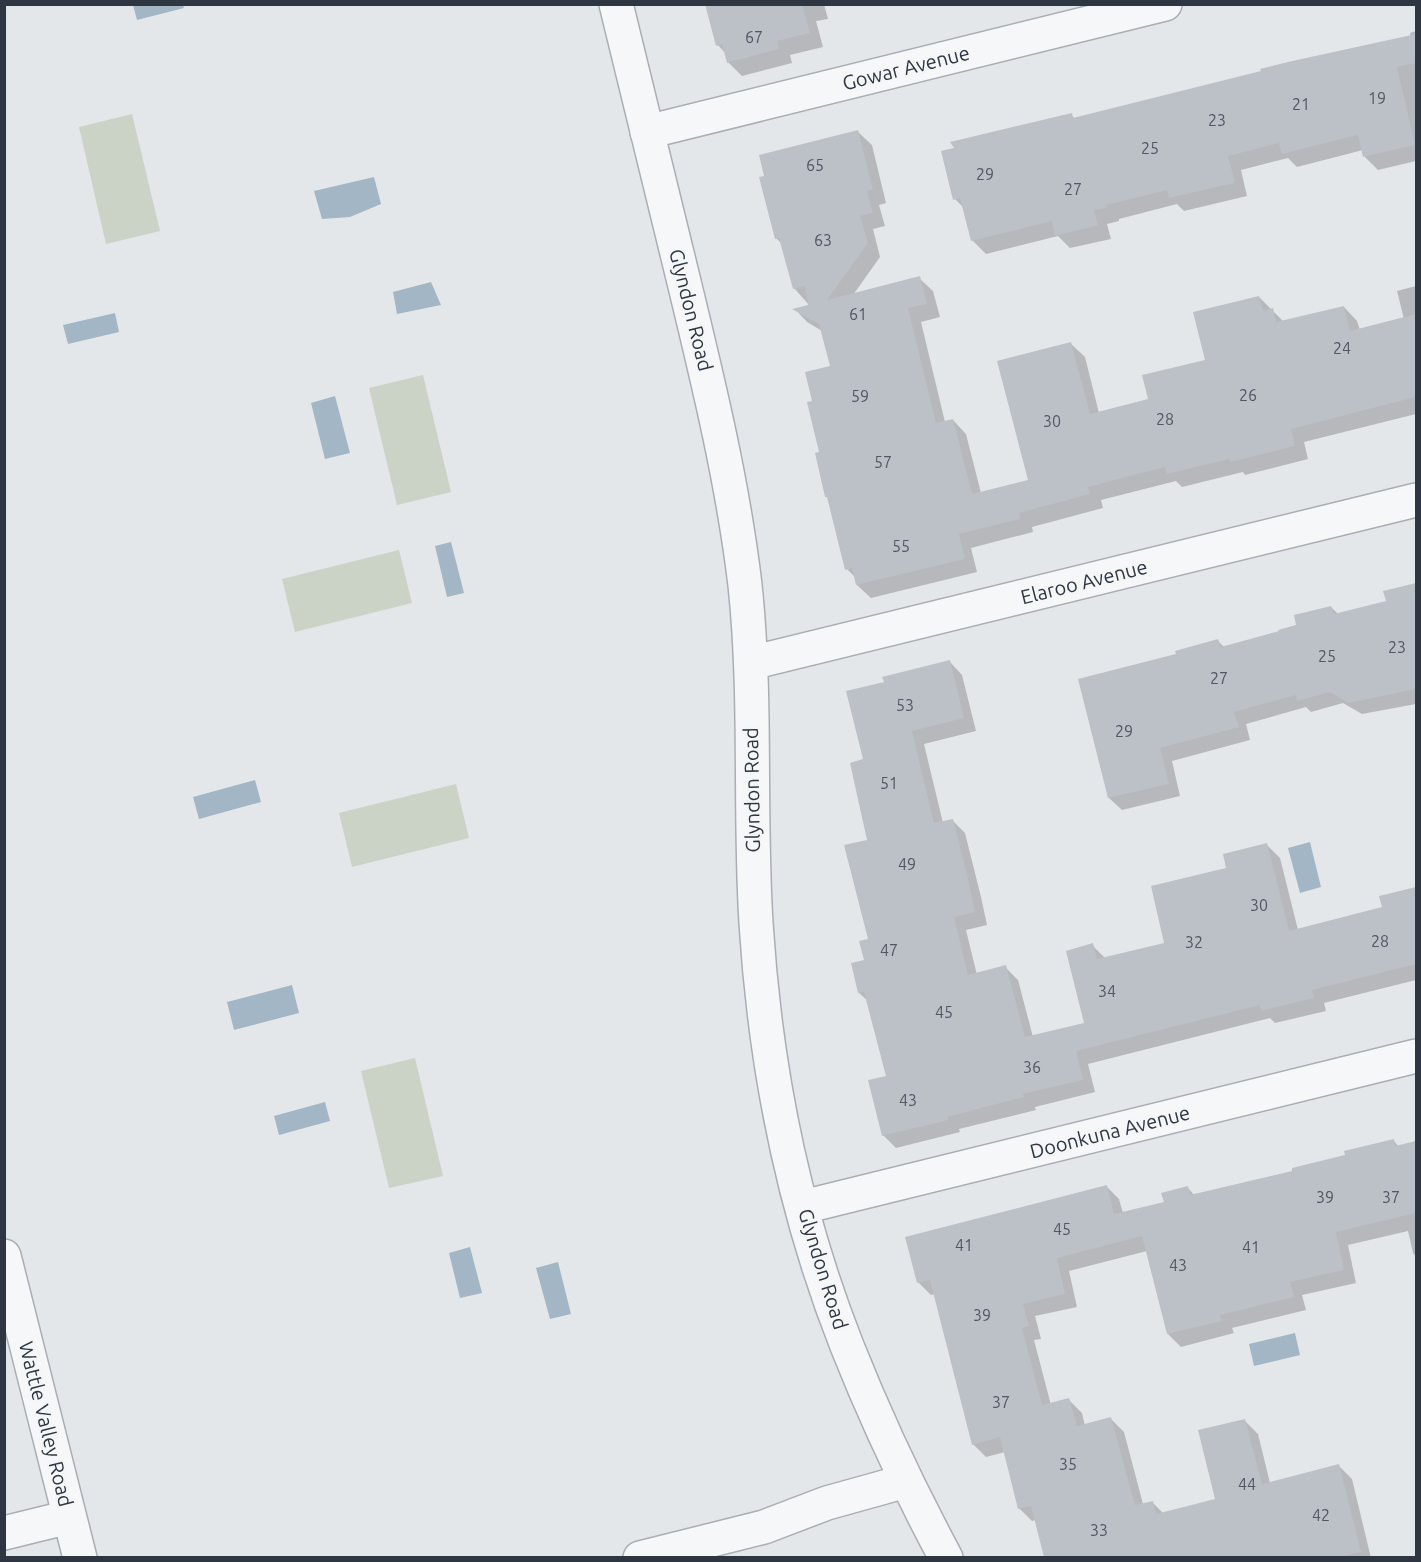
<svg xmlns="http://www.w3.org/2000/svg" width="1421" height="1562" font-family="Ubuntu,sans-serif">
<style>
.green{fill:#cad3c6}
.water{fill:#a3b6c6}
.shadow{fill:#0003}
.building{fill:#bcc0c7}
.lines{fill:none;stroke-linecap:round;stroke-linejoin:round}
.minor-casing{stroke:#a9aeb4;stroke-width:36}
.tertiary-casing{stroke:#a9aeb4;stroke-width:36}
.minor{stroke:#f6f7f9;stroke-width:33}
.tertiary{stroke:#f6f7f9;stroke-width:33}
.labels{text-anchor:middle;stroke-width:6;stroke-linejoin:round;paint-order:stroke}
.number-label{font-size:16px;fill:#515862}
.street-label{font-size:20px;fill:#2d3641;stroke:#f4f6f8}
</style>
<rect width="100%" height="100%" fill="#e4e7ea"/>
<g class="green">
<polygon points="132,114 160,231 106,244 79,127"/>
<polygon points="423,375 451,492 397,505 369,388"/>
<polygon points="399,550 412,603 295,632 282,579"/>
<polygon points="456,784 469,838 352,867 339,813"/>
<polygon points="415,1058 443,1176 389,1188 361,1071"/>
</g>
<g class="water">
<polygon points="133,5 183,5 184,8 137,20"/>
<polygon points="374,177 381,204 350,217 322,219 314,191"/>
<polygon points="431,282 441,305 397,314 393,292"/>
<polygon points="115,313 119,332 68,344 63,325"/>
<polygon points="335,396 350,453 325,459 311,403"/>
<polygon points="451,542 464,593 447,597 435,546"/>
<polygon points="255,780 261,802 199,819 193,797"/>
<polygon points="1310,842 1321,887 1300,893 1288,848"/>
<polygon points="292,985 299,1013 234,1030 227,1002"/>
<polygon points="325,1102 330,1121 279,1135 274,1116"/>
<polygon points="470,1247 482,1293 460,1298 449,1253"/>
<polygon points="558,1262 571,1314 550,1319 536,1268"/>
<polygon points="1295,1333 1300,1355 1254,1366 1249,1344"/>
</g>
<g class="shadow">
<polygon points="707,4 824,4 828,19 816,21 823,47 790,55 792,63 742,76 728,62 726,54 718,45"/>
<polygon points="1416,31 1416,161 1378,170 1365,157 1363,150 1297,167 1288,158 1241,170 1247,196 1184,211 1177,204 1119,219 1119,221 1107,224 1111,239 1070,248 1058,236 986,254 972,240 965,209 955,199 1071,115 1075,119 1411,37 1410,33"/>
<polygon points="858,132 872,145 886,203 879,205 885,226 873,229 880,257 853,295 919,278 933,291 940,317 921,322 945,422 953,420 966,434 981,493 1029,481 1071,344 1085,357 1099,413 1150,401 1207,361 1259,297 1284,322 1344,307 1357,321 1360,330 1404,319 1397,291 1416,286 1416,414 1304,442 1308,459 1245,475 1243,472 1182,487 1176,481 1101,500 1103,508 1032,527 1033,532 971,548 977,572 871,598 857,585 856,578 847,569 820,453 813,402 832,367 822,331 807,322 795,309 810,306 794,288 783,245 776,238"/>
<polygon points="1416,584 1416,704 1362,714 1343,703 1311,712 1306,707 1246,724 1250,740 1172,761 1180,796 1122,810 1109,798 1178,655 1218,641 1225,648 1298,626 1331,607 1338,614 1388,602 1385,592"/>
<polygon points="950,662 962,675 976,731 924,744 943,823 952,820 965,833 981,897 987,925 966,930 977,975 1005,967 1018,980 1033,1037 1086,1024 1092,945 1106,959 1166,944 1228,870 1267,845 1280,858 1298,930 1384,908 1381,897 1416,888 1416,980 1324,1003 1326,1011 1275,1023 1270,1018 1088,1064 1095,1092 1035,1107 1036,1110 959,1129 960,1132 896,1148 883,1135 887,1077 868,1001 859,993 869,940 869,841 865,761 885,683"/>
<polygon points="1394,1141 1399,1147 1416,1142 1416,1257 1413,1253 1408,1231 1348,1245 1356,1283 1302,1295 1306,1310 1232,1328 1234,1333 1181,1347 1168,1334 1147,1251 1069,1271 1077,1307 1035,1316 1041,1339 1034,1340 1051,1405 1069,1400 1082,1413 1085,1426 1111,1419 1124,1432 1143,1504 1152,1502 1164,1514 1217,1500 1245,1421 1258,1434 1270,1483 1339,1466 1352,1479 1371,1558 1048,1558 1044,1554 1036,1520 1032,1521 1019,1508 1005,1452 986,1457 973,1444 935,1294 931,1295 918,1282 1106,1186 1119,1199 1123,1213 1166,1203 1188,1188 1195,1196 1294,1172"/>
</g>
<g class="building">
<polygon points="705,4 802,4 810,33 777,41 779,49 727,63 722,44 716,46"/>
<polygon points="1416,34 1416,63 1397,67 1415,145 1363,157 1358,135 1282,154 1279,143 1228,156 1235,183 1169,198 1167,190 1106,205 1107,208 1094,210 1098,225 1055,236 1052,221 971,241 960,198 953,200 941,151 954,148 950,142 1072,113 1073,118 1261,71 1260,69 1288,62"/>
<polygon points="858,130 873,190 867,191 873,213 860,216 868,243 827,300 920,276 927,304 908,308 936,423 953,419 972,494 1028,480 997,361 1071,342 1090,414 1148,399 1142,375 1205,360 1193,312 1259,296 1263,311 1273,308 1276,322 1344,306 1350,331 1416,314 1416,397 1291,429 1295,446 1230,462 1229,459 1167,474 1165,467 1088,487 1090,494 1019,513 1020,519 959,534 965,559 856,585 852,568 845,570 827,497 825,497 815,453 819,452 807,402 812,401 805,372 830,366 819,324 812,320 811,322 810,319 792,309 808,305 805,286 793,289 779,238 775,239 759,177 764,176 759,155"/>
<polygon points="1416,583 1416,689 1348,703 1330,692 1297,701 1296,695 1234,712 1239,727 1160,748 1169,784 1108,798 1078,679 1176,654 1175,651 1218,639 1221,647 1279,631 1278,630 1296,625 1294,615 1331,606 1334,614 1386,601 1383,591"/>
<polygon points="950,660 964,718 912,731 934,823 953,819 969,883 975,912 954,917 968,975 1006,965 1025,1037 1084,1023 1066,951 1093,943 1097,959 1164,943 1151,886 1226,868 1223,854 1267,843 1289,931 1382,907 1379,896 1416,887 1416,964 1312,990 1314,998 1261,1011 1260,1005 1076,1051 1083,1080 1023,1094 1024,1097 947,1117 948,1120 882,1136 868,1080 886,1076 864,992 858,993 851,963 864,960 859,941 868,939 844,845 867,840 850,763 863,759 846,691 884,682 882,677"/>
<polygon points="1394,1139 1395,1146 1416,1141 1416,1213 1336,1232 1344,1270 1290,1282 1294,1297 1220,1315 1222,1321 1167,1334 1142,1236 1057,1258 1065,1294 1023,1304 1029,1326 1022,1328 1042,1405 1069,1398 1077,1426 1111,1417 1135,1505 1153,1501 1156,1514 1215,1499 1198,1430 1245,1419 1262,1484 1339,1464 1361,1552 1338,1557 1044,1557 1031,1506 1018,1509 1000,1437 972,1445 930,1280 917,1283 905,1237 1107,1185 1114,1214 1164,1202 1161,1193 1188,1186 1190,1195 1292,1171 1292,1168 1345,1155 1344,1151"/>
</g>
<g class="lines">
<g class="minor-casing">
<g id="minor">
<path d="M616,4C639,98 662,192 685,286C709,385 733,484 745,585C757,697 749,811 756,923C765,1066 794,1212 847,1346C876,1419 909,1489 946,1558"/>
<polyline points="647,132 1165,4"/>
<polyline points="751,663 1416,500"/>
<polyline points="803,1207 1416,1056"/>
<polyline points="4,1533 69,1517"/>
<polyline points="640,1558 764,1527 827,1503 906,1481"/>
</g>
</g>
<g class="tertiary-casing">
<polyline id="tertiary" points="4,1256 80,1558"/>
</g>
<use href="#minor" class="minor"/>
<use href="#tertiary" class="tertiary"/>
</g>
<g class="labels">
<g class="number-label">
<text x="754" y="43">67</text>
<text x="1377" y="104">19</text>
<text x="1301" y="110">21</text>
<text x="1217" y="126">23</text>
<text x="1150" y="154">25</text>
<text x="815" y="171">65</text>
<text x="985" y="180">29</text>
<text x="1073" y="195">27</text>
<text x="823" y="246">63</text>
<text x="858" y="320">61</text>
<text x="1342" y="354">24</text>
<text x="1248" y="401">26</text>
<text x="860" y="402">59</text>
<text x="1165" y="425">28</text>
<text x="1052" y="427">30</text>
<text x="883" y="468">57</text>
<text x="901" y="552">55</text>
<text x="1397" y="653">23</text>
<text x="1327" y="662">25</text>
<text x="1219" y="684">27</text>
<text x="905" y="711">53</text>
<text x="1124" y="737">29</text>
<text x="889" y="789">51</text>
<text x="907" y="870">49</text>
<text x="1259" y="911">30</text>
<text x="1380" y="947">28</text>
<text x="1194" y="948">32</text>
<text x="889" y="956">47</text>
<text x="1107" y="997">34</text>
<text x="944" y="1018">45</text>
<text x="1032" y="1073">36</text>
<text x="908" y="1106">43</text>
<text x="1325" y="1203">39</text>
<text x="1391" y="1203">37</text>
<text x="1062" y="1235">45</text>
<text x="964" y="1251">41</text>
<text x="1251" y="1253">41</text>
<text x="1178" y="1271">43</text>
<text x="982" y="1321">39</text>
<text x="1001" y="1408">37</text>
<text x="1068" y="1470">35</text>
<text x="1247" y="1490">44</text>
<text x="1321" y="1521">42</text>
<text x="1099" y="1536">33</text>
</g>
<g class="street-label">
<text transform="translate(906 68) rotate(-14)" y="7">Gowar Avenue</text>
<text transform="translate(691 310) rotate(76)" y="7">Glyndon Road</text>
<text transform="translate(1084 582) rotate(-14)" y="7">Elaroo Avenue</text>
<text transform="translate(752 790) rotate(-91)" y="7">Glyndon Road</text>
<text transform="translate(1110 1132) rotate(-14)" y="7">Doonkuna Avenue</text>
<text transform="translate(823 1269) rotate(73)" y="7">Glyndon Road</text>
<text transform="translate(46 1424) rotate(76)" y="7">Wattle Valley Road</text>
</g>
</g>
<rect width="1421" height="1562" fill="none" stroke="#2d3641" stroke-width="12"/>
</svg>
